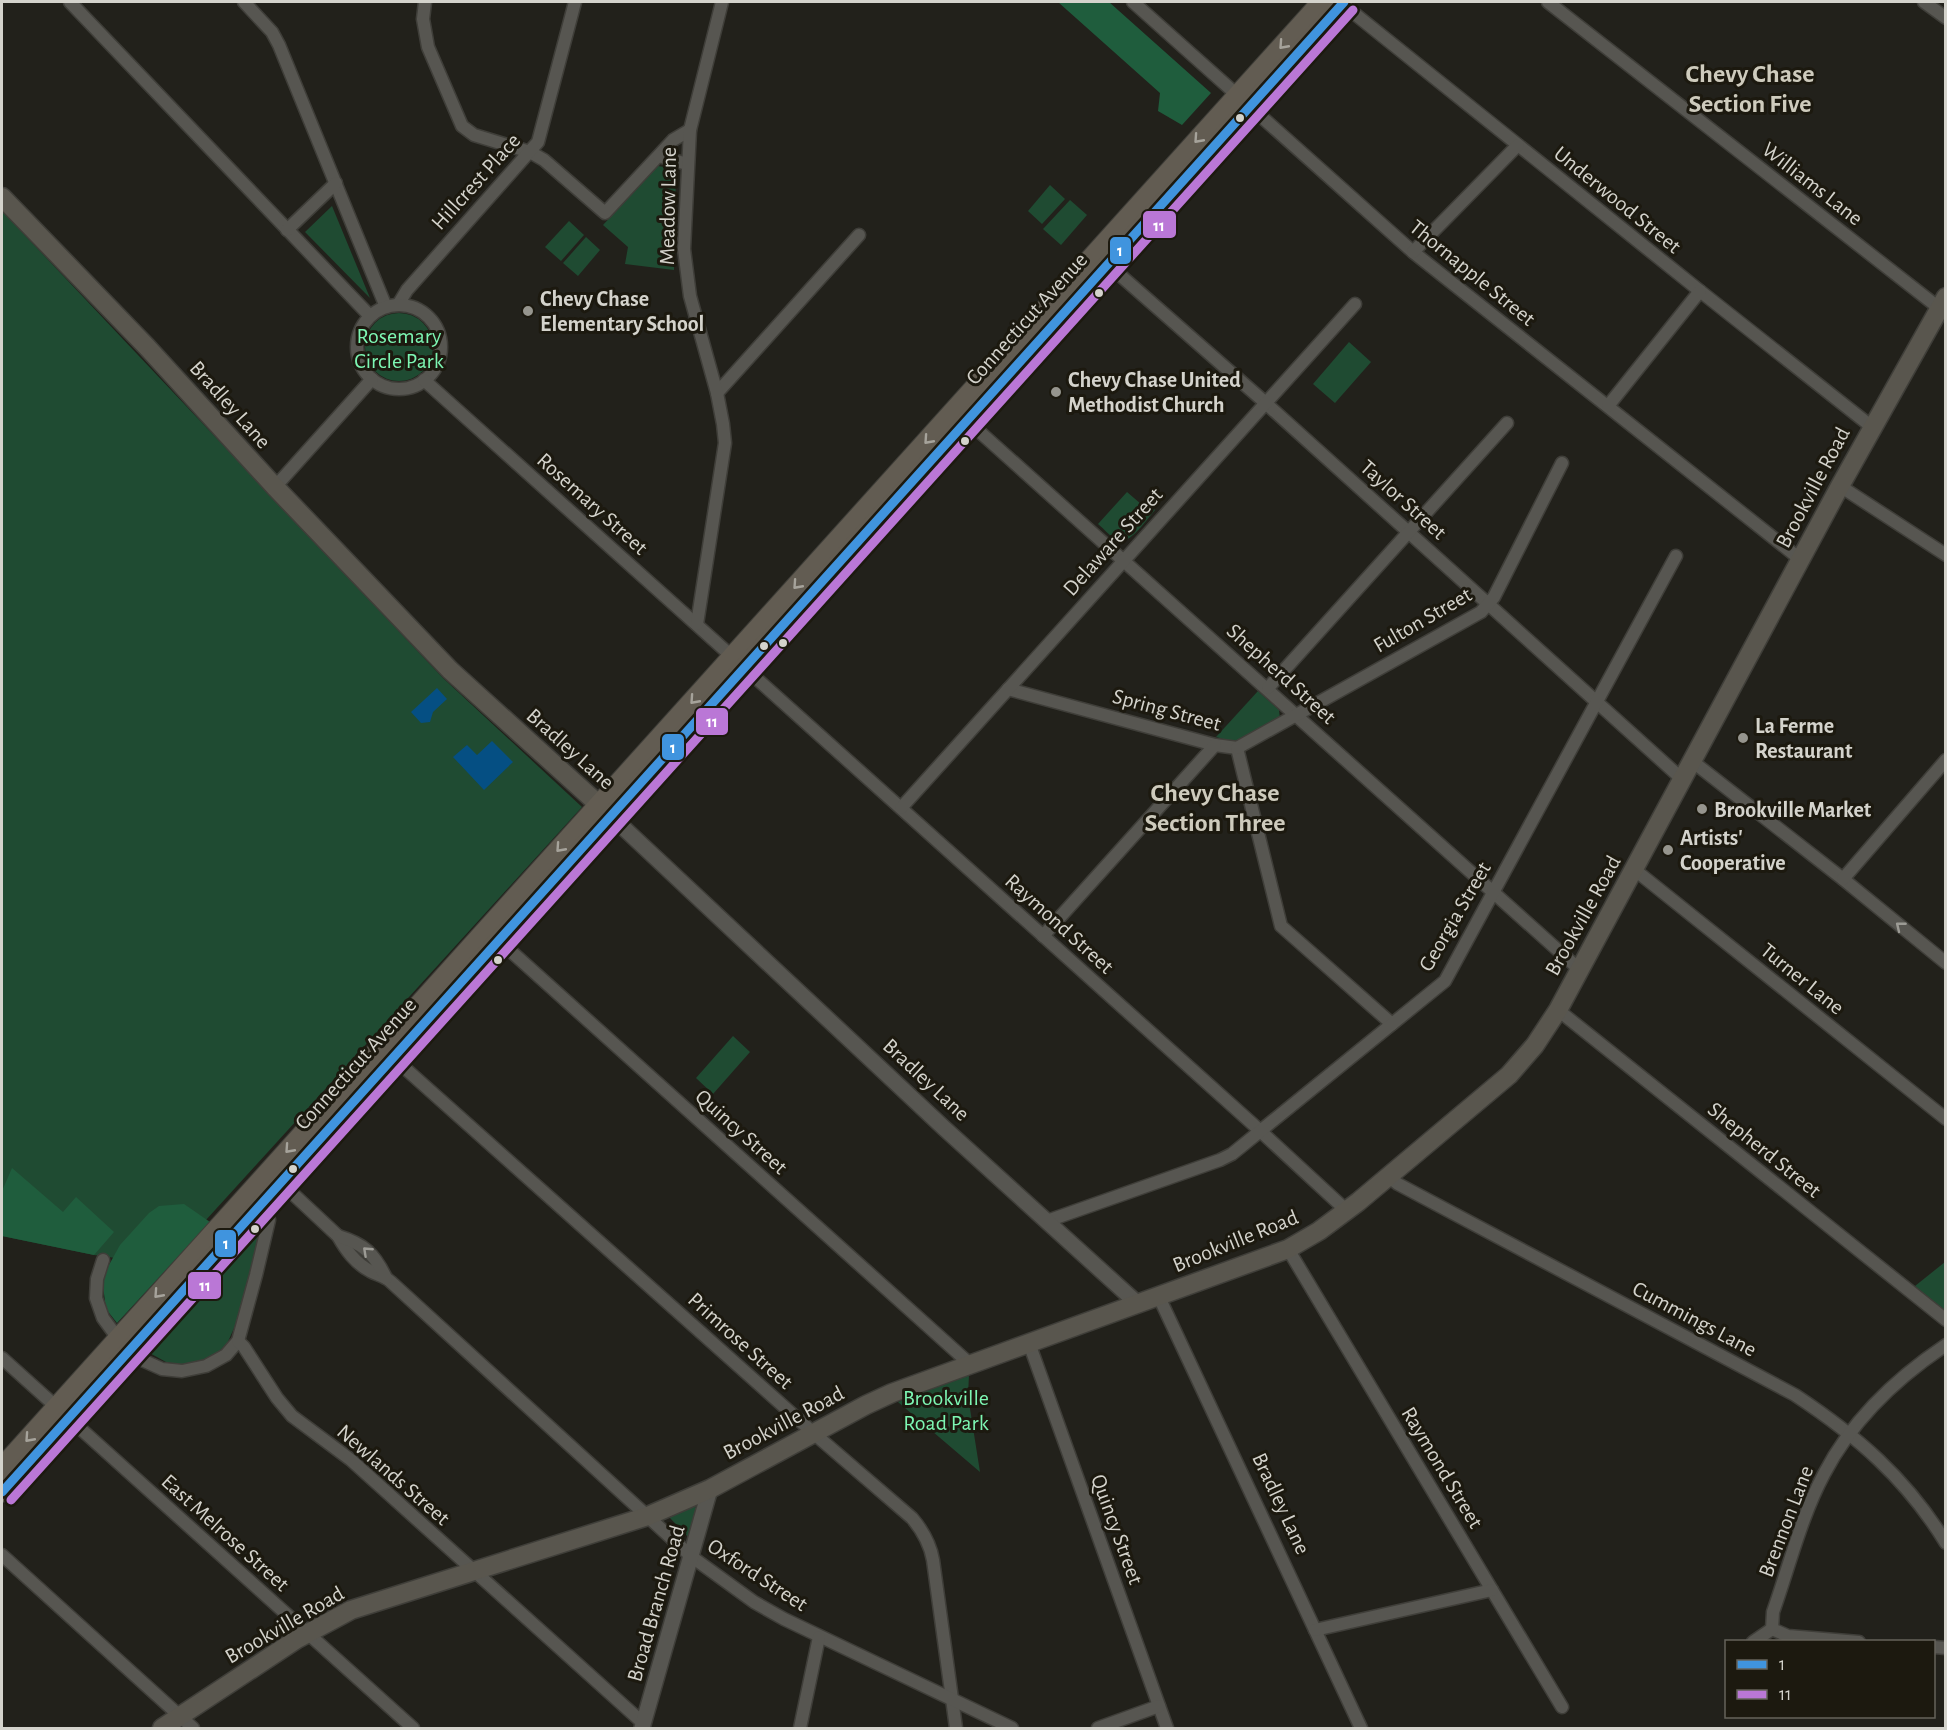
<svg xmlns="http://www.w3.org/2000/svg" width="1947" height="1730" font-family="'Alegreya Sans',sans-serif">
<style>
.green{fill:#1f4b32}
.forest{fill:#1f5d3d}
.water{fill:#054f83}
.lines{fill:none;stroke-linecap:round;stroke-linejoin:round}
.minor-casing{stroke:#3f3e39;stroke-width:15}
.tertiary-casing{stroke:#3f3e39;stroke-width:18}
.secondary-casing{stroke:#3f3e39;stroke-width:21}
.primary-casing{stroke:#3f3e39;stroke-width:22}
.minor{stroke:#575651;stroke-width:12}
.tertiary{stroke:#575651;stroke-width:15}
.secondary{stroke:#59564e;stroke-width:18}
.primary{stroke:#625c52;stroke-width:20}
.bus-1-casing{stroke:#1c190f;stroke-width:14}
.bus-2-casing{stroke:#1c190f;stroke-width:14}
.bus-1{stroke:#4094de;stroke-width:9}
.bus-2{stroke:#ba77d6;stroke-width:9}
.oneway{stroke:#a6a39b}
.oneway2{stroke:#9c9b95}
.bus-dot{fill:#d4d3cc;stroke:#1c190f;stroke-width:2}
.poi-dot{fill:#96958e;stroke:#1c190f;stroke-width:2}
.labels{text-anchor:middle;stroke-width:6;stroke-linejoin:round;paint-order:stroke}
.street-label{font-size:22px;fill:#d4d3cc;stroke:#1c190f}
.poi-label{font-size:22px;font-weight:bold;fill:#d4d3cc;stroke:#1c190f;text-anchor:start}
.park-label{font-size:22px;fill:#7df6b3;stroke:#1c190f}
.quarter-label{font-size:26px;font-weight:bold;fill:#cecbbd;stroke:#1c190f}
.line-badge{stroke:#1c190f;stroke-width:2}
.badge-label{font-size:16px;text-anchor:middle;font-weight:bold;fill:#fff}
</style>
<rect width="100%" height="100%" fill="#22211b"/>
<g class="green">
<polygon points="658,166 676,169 674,270 625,264 628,247 603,225"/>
<polygon points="1050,185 1065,199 1042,224 1028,211"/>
<polygon points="1070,200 1087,215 1061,245 1043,229"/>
<polygon points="332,206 370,298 305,232"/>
<polygon points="2,211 443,678 582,807 165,1265 94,1255 2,1236"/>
<polygon points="569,221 584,235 561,261 545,247"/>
<polygon points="586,237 600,250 578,276 563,263"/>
<circle cx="399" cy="347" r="34"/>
<polygon points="1349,342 1371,362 1335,403 1313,384"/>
<path d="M1127,492L1141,504L1145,501L1155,510C1147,519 1129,547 1116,540C1110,536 1104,529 1098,524Z"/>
<polygon points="1258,691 1279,710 1280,719 1237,743 1216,737"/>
<polygon points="733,1036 750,1052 713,1094 696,1078"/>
<polygon points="262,1224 238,1319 227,1344 214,1356 195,1363 184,1365 166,1362 146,1351"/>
<polygon points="1945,1262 1945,1312 1915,1286"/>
<polygon points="969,1375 968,1396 980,1472 898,1402 958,1377"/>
<polygon points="694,1505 697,1509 691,1540 669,1517"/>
</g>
<g class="forest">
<polygon points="1058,2 1109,2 1211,93 1182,125 1158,111 1160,93"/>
<polygon points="12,1168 63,1212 76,1197 114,1232 94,1255 2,1236 2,1191"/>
<polygon points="184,1204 210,1222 117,1323 106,1309 103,1286 105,1272 120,1245 149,1213 159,1206"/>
</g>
<g class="water">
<polygon points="437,688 447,699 433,712 430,722 421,723 411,712"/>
<polygon points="492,741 513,762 484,790 453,757 467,745 477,755"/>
</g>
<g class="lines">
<g class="minor-casing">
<g id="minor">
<polyline points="70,2 370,316"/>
<polyline points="244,2 272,32 279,45 386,307"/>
<polyline points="425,2 423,19 428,47 462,126 474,135 530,152 544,160 605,213 673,140 690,130"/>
<polyline points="1133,2 1413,252 1800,559"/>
<polyline points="1340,2 1700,291 1872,427"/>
<polyline points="1548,2 1939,308"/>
<polyline points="1924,2 1946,18"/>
<polyline points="659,156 687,164"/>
<polyline points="287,230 336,183"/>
<polyline points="1413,252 1518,145"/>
<polyline points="1104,261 1260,398 1682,779"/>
<polyline points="398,305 407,290 538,142 575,2"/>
<circle cx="399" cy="347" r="42"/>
<polyline points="424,380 1256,1127 1347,1211"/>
<polyline points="717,393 859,235"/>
<polyline points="1608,406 1700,291"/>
<polyline points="962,416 1580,970"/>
<polyline points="1840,486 1946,555"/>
<polyline points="275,487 372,379"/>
<polyline points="697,624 725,443 723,424 717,393 690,296 684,249 690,130 722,2"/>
<polyline points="1268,688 1507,423"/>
<polyline points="1008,689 1215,745 1237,748 1281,926 1392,1024"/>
<polyline points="1237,748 1481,612 1494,597 1562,463"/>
<polyline points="1692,761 1843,879 1946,963"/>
<polyline points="901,808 1355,304"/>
<polyline points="1635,870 1946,1119"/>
<polyline points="1843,879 1946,760"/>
<polyline points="494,936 970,1364"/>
<polyline points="1043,936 1215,745"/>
<polyline points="1558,1010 1946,1320"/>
<path d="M389,1054L818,1437L912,1518C923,1531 930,1543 933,1560L956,1728"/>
<path d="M1389,1177L1398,1184L1795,1395C1857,1436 1906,1478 1946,1543"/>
<path d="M276,1178L338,1236C346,1250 355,1263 370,1271C377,1275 385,1276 391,1282L692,1557L754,1602L784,1619L1012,1728"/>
<polyline points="1047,1221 1220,1160 1232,1154 1445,981 1676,556"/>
<path d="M338,1236C364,1244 374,1253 386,1278"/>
<polyline points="1288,1249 1562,1707"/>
<polyline points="103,1260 97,1279 96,1298 103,1318 114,1333 142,1360 162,1369 182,1371 206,1366 226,1355 238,1341 256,1275 269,1220 264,1201"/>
<polyline points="1159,1297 1361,1728"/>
<polyline points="238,1341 244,1347 277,1398 292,1416 351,1460 643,1723"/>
<polyline points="1029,1343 1167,1728"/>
<polyline points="2,1358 413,1728"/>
<polyline points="2,1555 193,1728"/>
<polyline points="1772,1629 1788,1636 1859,1642"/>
<polyline points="1315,1630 1492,1590"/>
<path d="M1753,1642L1772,1629L1773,1612C1789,1567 1801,1517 1824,1474C1852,1420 1895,1379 1946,1345"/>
<polyline points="1934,1647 1946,1648"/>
<polyline points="800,1728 819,1637"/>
<polyline points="1098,1728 1159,1706"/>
</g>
</g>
<g class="tertiary-casing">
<g id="tertiary">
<polyline points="611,816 944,1128 1138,1304"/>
<polyline points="642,1728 710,1489"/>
</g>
</g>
<g class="secondary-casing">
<g id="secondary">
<polyline points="2,197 147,347 275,487 450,670 608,813"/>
<polyline points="162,1728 297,1639 351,1610 648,1516 710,1489 866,1405 892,1393 1288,1249 1319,1231 1358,1202 1509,1075 1535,1045 1558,1010 1840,486 1946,297"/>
</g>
</g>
<g class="primary-casing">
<g id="primary">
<polyline points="2,1468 1322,2"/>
<polyline points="2,1492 1344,2"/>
</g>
</g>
<use href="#minor" class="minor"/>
<use href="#tertiary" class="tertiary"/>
<use href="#secondary" class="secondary"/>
<use href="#primary" class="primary"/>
<g class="bus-1-casing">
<polyline id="bus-1" points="2,1492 1344,2"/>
</g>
<g class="bus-2-casing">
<polyline id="bus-2" points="11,1500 1353,10"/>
</g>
<use href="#bus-1" class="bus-1"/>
<use href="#bus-2" class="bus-2"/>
</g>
<defs><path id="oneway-chevron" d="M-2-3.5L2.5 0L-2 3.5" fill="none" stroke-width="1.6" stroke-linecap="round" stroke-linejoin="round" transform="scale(1.5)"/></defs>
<g class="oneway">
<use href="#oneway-chevron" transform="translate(1283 45) rotate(132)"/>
<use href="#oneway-chevron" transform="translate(1198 139) rotate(132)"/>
<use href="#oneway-chevron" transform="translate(928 440) rotate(132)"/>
<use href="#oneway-chevron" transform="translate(797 585) rotate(132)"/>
<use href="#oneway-chevron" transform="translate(694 700) rotate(132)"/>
<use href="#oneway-chevron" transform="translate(560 848) rotate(132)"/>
<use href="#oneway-chevron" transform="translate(289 1149) rotate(132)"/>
<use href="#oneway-chevron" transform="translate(158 1294) rotate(132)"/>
<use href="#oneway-chevron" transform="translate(29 1438) rotate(132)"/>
</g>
<g class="oneway2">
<use href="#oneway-chevron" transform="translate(1900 926) rotate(-141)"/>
<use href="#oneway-chevron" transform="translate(367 1251) rotate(-137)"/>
</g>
<g class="bus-dot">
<circle cx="1240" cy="118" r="5"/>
<circle cx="1099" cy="293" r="5"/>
<circle cx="965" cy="441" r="5"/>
<circle cx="783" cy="643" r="5"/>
<circle cx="764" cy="646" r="5"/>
<circle cx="498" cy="960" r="5"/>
<circle cx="293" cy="1169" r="5"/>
<circle cx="255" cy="1229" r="5"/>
</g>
<g class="poi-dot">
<circle cx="528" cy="311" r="6"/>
<circle cx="1056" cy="392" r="6"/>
<circle cx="1743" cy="738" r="6"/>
<circle cx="1702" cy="809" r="6"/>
<circle cx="1668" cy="850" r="6"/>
</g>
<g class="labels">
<g class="street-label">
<text transform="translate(475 181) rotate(-48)" y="8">Hillcrest Place</text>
<text transform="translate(1813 183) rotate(38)" y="8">Williams Lane</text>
<text transform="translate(1618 199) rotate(39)" y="8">Underwood Street</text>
<text transform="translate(667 206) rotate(-89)" y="8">Meadow Lane</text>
<text transform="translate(1473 272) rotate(39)" y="8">Thornapple Street</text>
<text transform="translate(1026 318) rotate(-48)" y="8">Connecticut Avenue</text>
<text transform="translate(231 404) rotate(48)" y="8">Bradley Lane</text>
<text transform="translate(1812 487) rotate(-62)" y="8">Brookville Road</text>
<text transform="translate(1404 499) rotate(42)" y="8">Taylor Street</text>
<text transform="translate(593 503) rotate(42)" y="8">Rosemary Street</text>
<text transform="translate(1112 541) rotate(-48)" y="8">Delaware Street</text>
<text transform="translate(1422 619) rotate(-30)" y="8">Fulton Street</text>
<text transform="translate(1282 673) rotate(42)" y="8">Shepherd Street</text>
<text transform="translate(1167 709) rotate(15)" y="8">Spring Street</text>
<text transform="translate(571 748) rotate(42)" y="8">Bradley Lane</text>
<text transform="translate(1582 915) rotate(-61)" y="8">Brookville Road</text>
<text transform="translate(1454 916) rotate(-60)" y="8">Georgia Street</text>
<text transform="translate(1060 923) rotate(42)" y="8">Raymond Street</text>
<text transform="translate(1803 978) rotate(39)" y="8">Turner Lane</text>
<text transform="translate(355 1063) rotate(-48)" y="8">Connecticut Avenue</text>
<text transform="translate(927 1079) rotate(43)" y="8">Bradley Lane</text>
<text transform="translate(742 1131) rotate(42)" y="8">Quincy Street</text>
<text transform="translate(1765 1149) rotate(39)" y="8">Shepherd Street</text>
<text transform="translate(1235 1240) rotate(-22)" y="8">Brookville Road</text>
<text transform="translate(1695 1318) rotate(28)" y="8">Cummings Lane</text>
<text transform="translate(741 1340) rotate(42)" y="8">Primrose Street</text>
<text transform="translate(783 1422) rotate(-28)" y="8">Brookville Road</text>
<text transform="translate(1443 1467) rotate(59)" y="8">Raymond Street</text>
<text transform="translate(394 1474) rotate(41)" y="8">Newlands Street</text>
<text transform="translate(1282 1503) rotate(65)" y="8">Bradley Lane</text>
<text transform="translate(1785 1521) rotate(-69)" y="8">Brennon Lane</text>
<text transform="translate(1118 1529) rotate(70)" y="8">Quincy Street</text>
<text transform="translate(226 1532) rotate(42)" y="8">East Melrose Street</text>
<text transform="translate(758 1574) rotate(33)" y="8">Oxford Street</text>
<text transform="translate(655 1603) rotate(-74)" y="8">Broad Branch Road</text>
<text transform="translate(284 1624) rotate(-30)" y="8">Brookville Road</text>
</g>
<g class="poi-label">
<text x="540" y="306">Chevy Chase<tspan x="540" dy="25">Elementary School</tspan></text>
<text x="1068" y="387">Chevy Chase United<tspan x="1068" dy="25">Methodist Church</tspan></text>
<text x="1755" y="733">La Ferme<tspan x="1755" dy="25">Restaurant</tspan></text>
<text x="1714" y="817">Brookville Market</text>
<text x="1680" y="845">Artists'<tspan x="1680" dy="25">Cooperative</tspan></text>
</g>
<g class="park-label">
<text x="399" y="343">Rosemary<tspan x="399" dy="25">Circle Park</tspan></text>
<text x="946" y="1405">Brookville<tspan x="946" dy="25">Road Park</tspan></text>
</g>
<g class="quarter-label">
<text x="1750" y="82">Chevy Chase<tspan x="1750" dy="30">Section Five</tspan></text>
<text x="1215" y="801">Chevy Chase<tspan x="1215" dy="30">Section Three</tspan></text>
</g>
</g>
<g class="line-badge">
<rect x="1142" y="210" width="35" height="29" rx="6" fill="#ba77d6"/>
<rect x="1109" y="236" width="23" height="29" rx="6" fill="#4094de"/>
<rect x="695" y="707" width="34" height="29" rx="6" fill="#ba77d6"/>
<rect x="661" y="733" width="24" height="28" rx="6" fill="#4094de"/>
<rect x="214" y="1229" width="23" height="29" rx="6" fill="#4094de"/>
<rect x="187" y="1271" width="35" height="29" rx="6" fill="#ba77d6"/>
</g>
<g class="badge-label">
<text x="1159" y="231">11</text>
<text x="1120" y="256">1</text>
<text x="712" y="727">11</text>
<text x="673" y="753">1</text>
<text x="226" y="1249">1</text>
<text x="205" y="1291">11</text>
</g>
<rect width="1947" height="1730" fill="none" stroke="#d4d3cc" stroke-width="6"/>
<rect x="1725" y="1640" width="210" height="78" fill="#1c190f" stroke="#66635b" stroke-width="1.5"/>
<rect x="1737" y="1660" width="30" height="9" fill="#4094de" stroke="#66635b" stroke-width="1.5"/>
<text x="1779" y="1670" font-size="18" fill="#d4d3cc">1</text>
<rect x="1737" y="1690" width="30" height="9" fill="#ba77d6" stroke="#66635b" stroke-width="1.5"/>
<text x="1779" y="1700" font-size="18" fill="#d4d3cc">11</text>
</svg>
